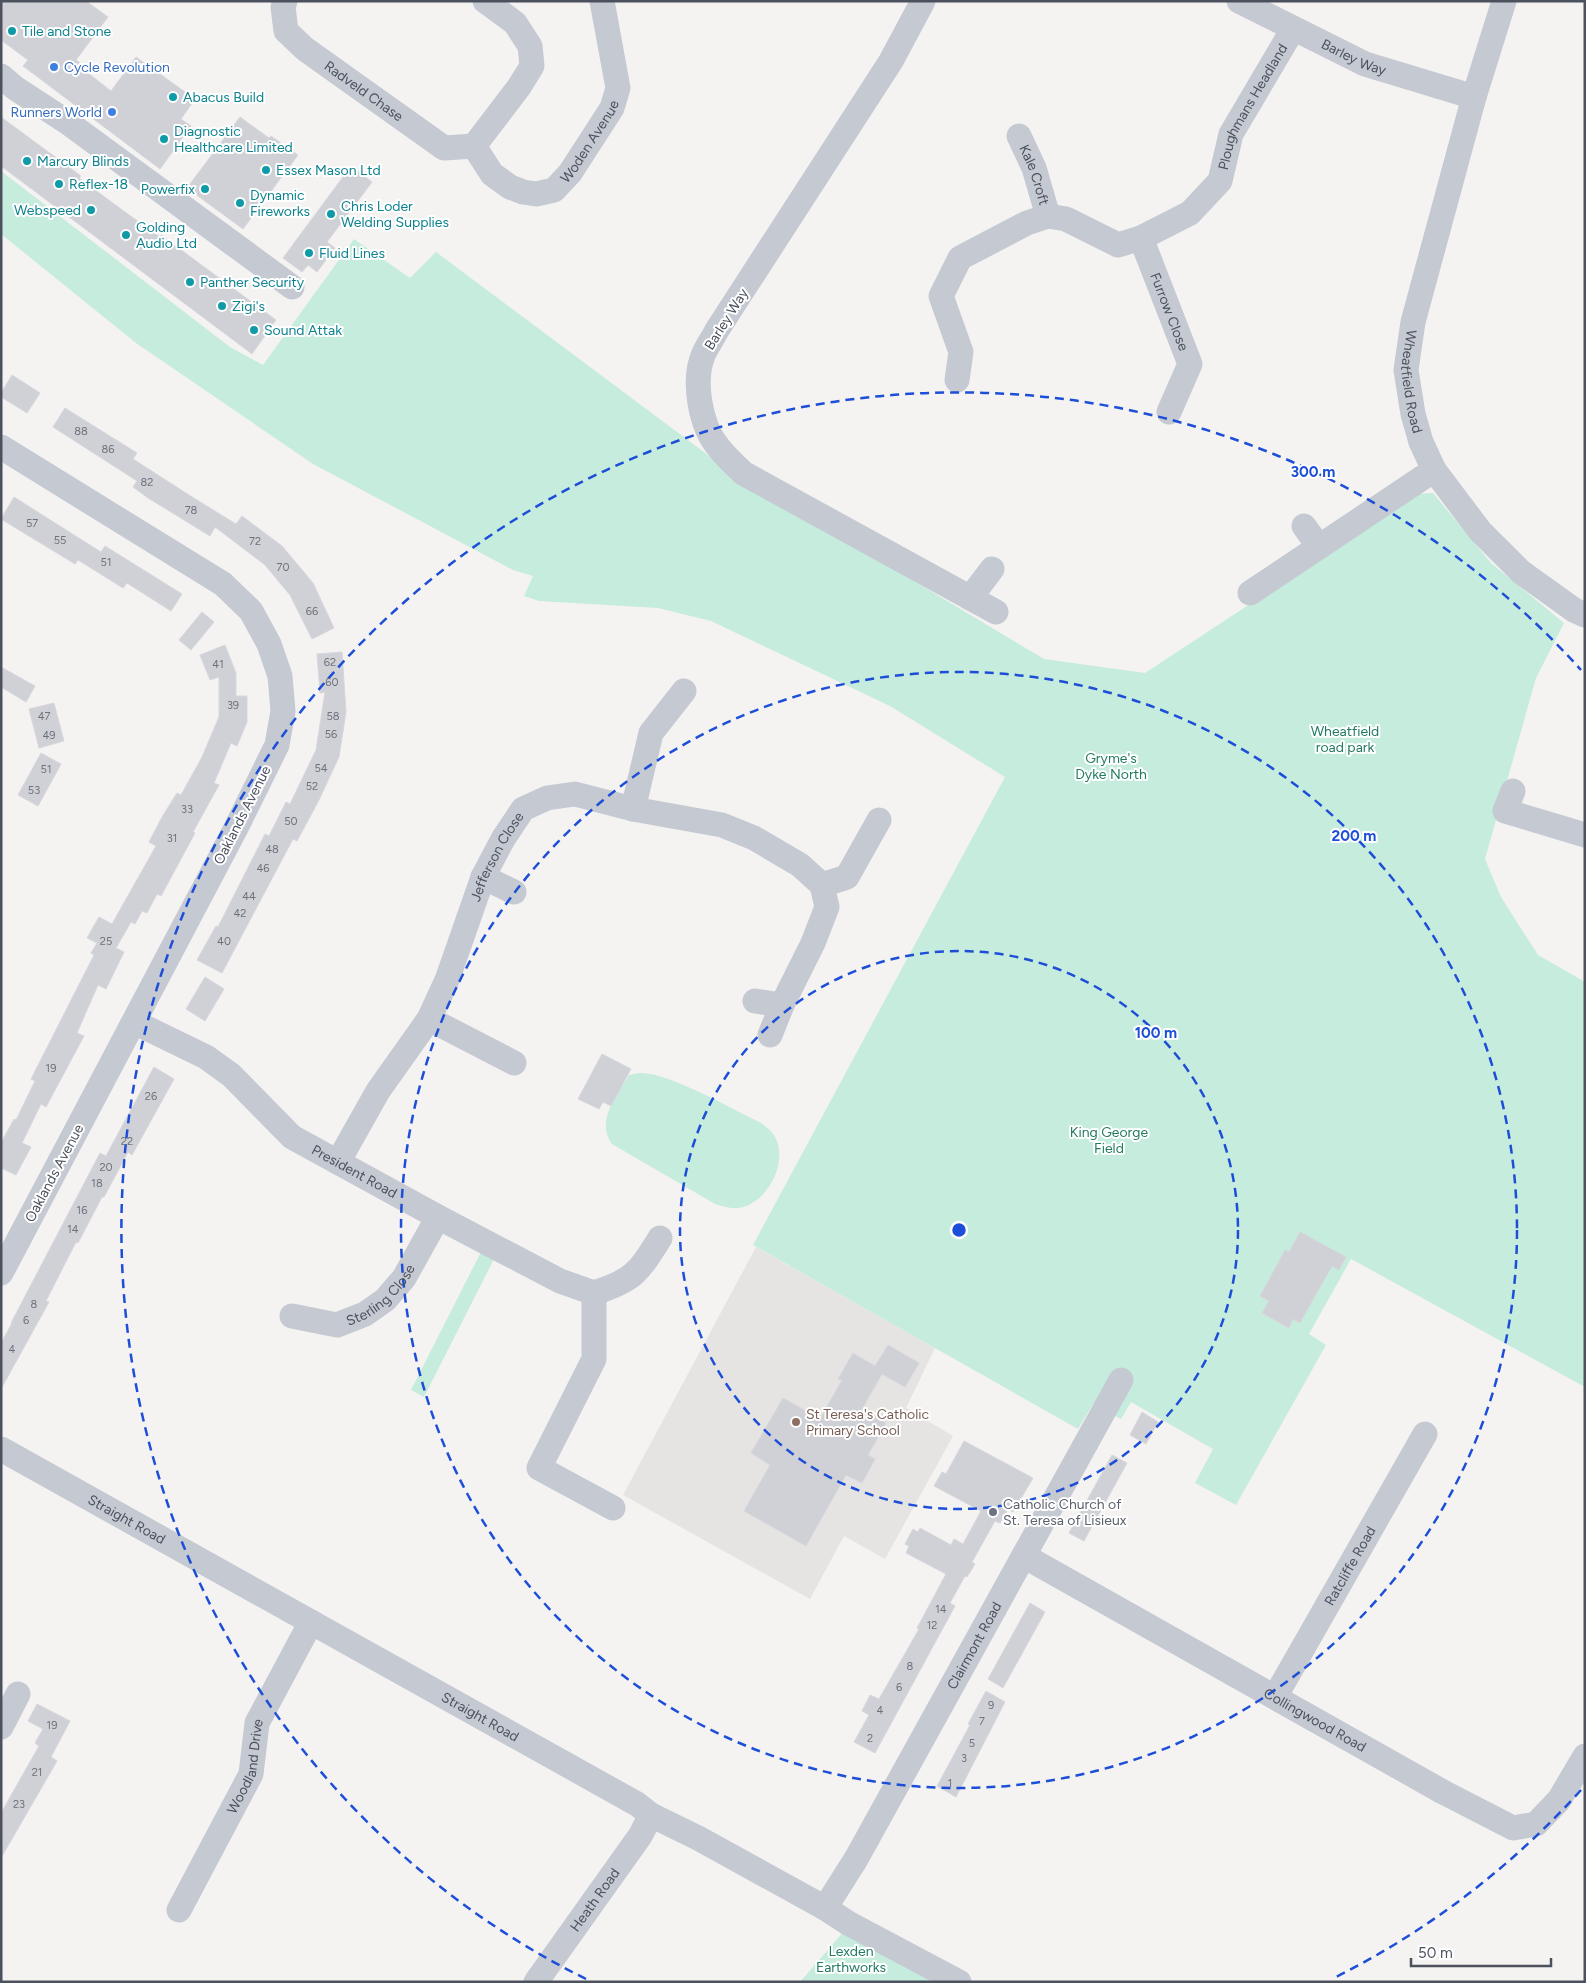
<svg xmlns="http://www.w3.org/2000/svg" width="1586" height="1983" font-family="Figtree,sans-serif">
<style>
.education{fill:#e5e4e3}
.green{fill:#c6ecdd}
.building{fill:#d0d1d6;stroke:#d7d7dd}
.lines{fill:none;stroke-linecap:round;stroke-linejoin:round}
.minor{stroke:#c5c9d2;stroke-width:25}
.ring{fill:none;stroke:#1d4ed8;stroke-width:2.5;stroke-dasharray:9 6}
.culture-dot{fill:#0f9aa8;stroke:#fff;stroke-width:2}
.shop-dot{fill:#3f7fe0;stroke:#fff;stroke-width:2}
.education-dot{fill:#8d6e63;stroke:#fff;stroke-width:2}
.worship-dot{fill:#6b7280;stroke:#fff;stroke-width:2}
.labels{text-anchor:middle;stroke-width:4;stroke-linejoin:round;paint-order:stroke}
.number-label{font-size:11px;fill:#6d717c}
.culture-label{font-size:14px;fill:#0d838f;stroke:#fff;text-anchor:start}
.street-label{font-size:14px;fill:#4c515e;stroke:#fff}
.shop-label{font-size:14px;fill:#366cbe;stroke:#fff;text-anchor:start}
.park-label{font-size:14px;fill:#227a60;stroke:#fff}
.education-label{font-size:14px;fill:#785e54;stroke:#fff;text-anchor:start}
.worship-label{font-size:14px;fill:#5b616d;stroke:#fff;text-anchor:start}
.centre{fill:#1d4ed8;stroke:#fff;stroke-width:2.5}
.ring-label{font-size:15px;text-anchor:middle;font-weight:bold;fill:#1d4ed8;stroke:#fff;stroke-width:4;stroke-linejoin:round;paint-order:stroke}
</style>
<rect width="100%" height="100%" fill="#f4f3f2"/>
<polygon class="education" points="756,1247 935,1348 906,1408 953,1436 885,1559 844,1536 810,1599 623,1495"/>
<g class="green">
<polygon points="1,171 230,347 263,365 354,239 410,278 436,252 724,467 1044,659 1145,673 1417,494 1433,493 1491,563 1564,623 1536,678 1485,859 1501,897 1538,955 1585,982 1585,1387 1351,1259 1309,1334 1326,1345 1236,1505 1195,1483 1213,1449 1131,1402 1121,1419 1093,1404 1078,1429 753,1245 1005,777 890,706 711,621 658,608 539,601 524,596 533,576 513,570 313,464 136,343 1,234"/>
<path d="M640,1073C668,1072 734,1110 761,1123C767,1127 772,1131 775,1137C789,1163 767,1204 738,1208C730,1209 722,1206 715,1204L612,1144C595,1121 617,1096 629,1075Z"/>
<polygon points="481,1252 494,1259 424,1397 411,1390"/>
<polygon points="845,1930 938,1982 800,1982"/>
</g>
<g class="building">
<polygon points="1,1 86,1 108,17 76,60 85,67 83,69 111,91 136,57 195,99 181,119 191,126 160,169 23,66 28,60 1,40"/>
<polygon points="1,117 81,176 79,178 125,212 160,237 161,235 276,320 252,354 1,166"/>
<polygon points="240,117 269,138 271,136 298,155 243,229 187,188"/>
<polygon points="351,166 372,182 327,242 335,248 317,272 308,265 302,272 283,258"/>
<polygon points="12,375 40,393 27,413 1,397 1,393"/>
<polygon points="65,408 137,453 133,459 189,495 236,524 242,516 282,546 313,583 334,628 312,639 290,595 265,565 215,527 210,536 148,498 133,487 137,481 53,427"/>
<polygon points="14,497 101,552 105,546 182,594 171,611 127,583 123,588 78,560 75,564 1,519"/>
<polygon points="202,612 214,622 191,650 179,640"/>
<polygon points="225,645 236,673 236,696 247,696 247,722 237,746 231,743 214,783 219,785 193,832 195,833 161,896 157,894 147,913 142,911 135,924 131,922 116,948 124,952 106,989 98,985 77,1033 84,1036 46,1107 41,1104 22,1143 31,1147 16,1175 1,1168 1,1143 14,1119 16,1120 35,1081 31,1079 94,955 91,953 97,943 87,938 99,917 112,924 156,846 149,842 162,817 177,793 181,795 202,757 219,717 219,677 210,680 200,655"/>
<polygon points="342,652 346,712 339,757 319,800 297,841 293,839 222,973 197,960 216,926 218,927 265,834 269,836 286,802 290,804 316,750 325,692 320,693 317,654"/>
<polygon points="1,667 35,686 26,702 1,687"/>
<polygon points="54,703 64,741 39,748 29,709"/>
<polygon points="41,753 61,764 38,806 18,795"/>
<polygon points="205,977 224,989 205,1021 186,1009"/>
<polygon points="602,1054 631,1069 611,1106 603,1102 599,1109 578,1099"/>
<polygon points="154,1067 174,1079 132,1155 128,1152 104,1197 102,1197 78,1243 76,1242 46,1301 49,1302 1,1389 1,1343 12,1323 11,1323 100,1153 106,1156"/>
<polygon points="1300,1232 1346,1257 1339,1270 1332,1266 1300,1323 1293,1319 1289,1328 1262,1313 1269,1301 1260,1296 1285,1250 1289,1252"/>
<polygon points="888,1345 919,1363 905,1387 882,1374 862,1409 886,1423 868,1455 875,1459 862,1483 846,1475 806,1546 744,1511 770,1465 751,1453 783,1398 820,1419 842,1380 838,1379 853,1353 875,1366"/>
<polygon points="1142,1412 1158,1422 1146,1444 1130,1435"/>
<polygon points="964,1441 1033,1478 1013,1512 1008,1509 1000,1523 995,1521 972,1562 975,1564 967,1577 965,1576 950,1603 955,1606 875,1753 854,1742 869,1715 862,1711 870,1695 879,1699 919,1629 917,1628 946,1574 906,1553 909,1546 905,1544 913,1529 918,1532 920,1528 951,1545 954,1539 963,1544 981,1511 934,1486 942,1472 946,1474"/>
<polygon points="1112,1455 1127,1463 1084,1541 1069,1533"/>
<polygon points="1030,1603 1045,1612 1003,1688 988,1679"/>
<polygon points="986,1691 1005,1702 956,1797 937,1786 970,1725 968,1724"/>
<polygon points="37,1704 70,1721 51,1757 57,1761 1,1858 1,1813 39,1746 35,1743 43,1729 28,1721"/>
</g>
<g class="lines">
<g class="minor">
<path id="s1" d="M285,1L283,7L286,31L305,49L444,148L474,146L492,174L510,187L523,192L536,194L554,190L570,173L612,108L618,88L602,1"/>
<path d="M923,1L891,61L717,330C713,338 708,345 704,353C692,380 700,426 719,448C726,457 735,465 743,473L996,612"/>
<path id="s2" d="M1239,1L1365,64L1474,97"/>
<path id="s3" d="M1504,1L1474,97L1413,322L1406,370L1413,414L1421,442L1434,470L1480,531L1521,572L1574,610L1585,615"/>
<polyline points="1,76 15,88 67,122 292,287"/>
<path id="s4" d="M1019,136L1034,168L1048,216"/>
<polyline points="474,146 519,87 532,66 530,46 515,23 485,1"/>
<path id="s5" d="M1141,238L1190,364L1169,412"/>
<path id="s6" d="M957,380L961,352L941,296L960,258L1027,223L1048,216L1066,219L1118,245L1141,238L1190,213L1220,181L1231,134L1293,29"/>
<polyline points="1,447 223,584 251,611 269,644 280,676 283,711 277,745 236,828 1,1273"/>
<polyline points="1304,526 1319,547"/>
<polyline points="1250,593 1434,470"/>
<polyline points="970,598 992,569"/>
<polyline points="1513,791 1505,811 1585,835"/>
<polyline points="633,809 651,733 684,691"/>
<polyline points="483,877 514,892"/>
<polyline points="822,885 847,877 879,820"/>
<polyline points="755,1001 782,1005"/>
<polyline points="429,1019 514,1063"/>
<path id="s7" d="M134,1022L206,1057L231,1075L292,1137L438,1217L560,1281L594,1293V1359L539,1468L613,1508"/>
<path id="s8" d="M338,1162L378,1091L429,1019L447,980L483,877L503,839L523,809L547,798L575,794L633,809L722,825L754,838L800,865L822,885L827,907L813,943L782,1005L770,1035"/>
<path d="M594,1293C634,1280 638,1273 660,1238"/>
<path id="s9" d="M292,1316L337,1325L365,1314L385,1300L404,1278L438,1217"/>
<path id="s10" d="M1,1449L637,1804L651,1815L698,1838L825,1908L848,1923L959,1982"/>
<path id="s11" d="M1024,1556L1443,1792L1513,1828L1536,1824L1559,1800L1585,1756"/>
<path id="s12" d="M1275,1697L1425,1434"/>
<polyline points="1,1727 18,1694"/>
<path id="s13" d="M825,1908L856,1859L1121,1380"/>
<path id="s14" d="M179,1910L251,1774L257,1723L311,1622"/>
<path id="s15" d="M536,1982L640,1836L651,1815"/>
</g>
</g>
<g class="ring">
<circle cx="959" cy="1230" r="279"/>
<circle cx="959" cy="1230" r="558"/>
<path d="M1581 1790A837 837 0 0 1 1332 1979M586 1979A837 837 0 1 1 1581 670"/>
</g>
<g class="culture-dot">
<circle cx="12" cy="31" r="5"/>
<circle cx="173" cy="97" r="5"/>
<circle cx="164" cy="139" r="5"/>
<circle cx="27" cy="161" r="5"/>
<circle cx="266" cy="170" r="5"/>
<circle cx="59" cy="184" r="5"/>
<circle cx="205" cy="189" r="5"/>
<circle cx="240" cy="203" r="5"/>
<circle cx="91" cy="210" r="5"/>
<circle cx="331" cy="214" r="5"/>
<circle cx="126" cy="235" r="5"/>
<circle cx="309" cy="253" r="5"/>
<circle cx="190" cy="282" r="5"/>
<circle cx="222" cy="306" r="5"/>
<circle cx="254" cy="330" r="5"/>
</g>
<g class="shop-dot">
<circle cx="54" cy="67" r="5"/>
<circle cx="112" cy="112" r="5"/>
</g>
<circle class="education-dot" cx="796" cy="1422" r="5"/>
<circle class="worship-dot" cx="993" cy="1512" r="5"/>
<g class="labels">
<g class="number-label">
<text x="81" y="435">88</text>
<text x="108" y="453">86</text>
<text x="147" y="486">82</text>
<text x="191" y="514">78</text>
<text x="32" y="527">57</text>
<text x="60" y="544">55</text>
<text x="255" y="545">72</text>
<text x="106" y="566">51</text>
<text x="283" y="571">70</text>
<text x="312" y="615">66</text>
<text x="330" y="666">62</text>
<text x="218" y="668">41</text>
<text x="332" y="686">60</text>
<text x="233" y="709">39</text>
<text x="44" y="720">47</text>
<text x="333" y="720">58</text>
<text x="331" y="738">56</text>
<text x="49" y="739">49</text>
<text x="321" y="772">54</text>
<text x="46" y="773">51</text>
<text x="312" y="790">52</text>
<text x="34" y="794">53</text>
<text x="187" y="813">33</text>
<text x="291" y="825">50</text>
<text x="172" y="842">31</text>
<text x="272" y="853">48</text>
<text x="263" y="872">46</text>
<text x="249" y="900">44</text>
<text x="240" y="917">42</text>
<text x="106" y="945">25</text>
<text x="224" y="945">40</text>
<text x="51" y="1072">19</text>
<text x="151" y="1100">26</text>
<text x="127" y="1145">22</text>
<text x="106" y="1171">20</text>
<text x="97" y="1187">18</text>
<text x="82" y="1214">16</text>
<text x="73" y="1233">14</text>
<text x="34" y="1308">8</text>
<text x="26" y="1324">6</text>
<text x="12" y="1353">4</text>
<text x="941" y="1613">14</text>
<text x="932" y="1629">12</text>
<text x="910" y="1670">8</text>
<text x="899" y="1691">6</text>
<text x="991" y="1709">9</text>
<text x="880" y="1714">4</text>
<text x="982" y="1725">7</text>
<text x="52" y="1729">19</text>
<text x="870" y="1742">2</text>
<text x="972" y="1747">5</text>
<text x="964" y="1762">3</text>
<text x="37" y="1776">21</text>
<text x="950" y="1787">1</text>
<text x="19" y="1808">23</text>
</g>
<g class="culture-label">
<text x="22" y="36">Tile and Stone</text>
<text x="183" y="102">Abacus Build</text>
<text x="174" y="136">Diagnostic<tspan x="174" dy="16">Healthcare Limited</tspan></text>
<text x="37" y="166">Marcury Blinds</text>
<text x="276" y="175">Essex Mason Ltd</text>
<text x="69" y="189">Reflex-18</text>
<text x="195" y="194" text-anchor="end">Powerfix</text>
<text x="250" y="200">Dynamic<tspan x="250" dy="16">Fireworks</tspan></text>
<text x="341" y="211">Chris Loder<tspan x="341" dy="16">Welding Supplies</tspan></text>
<text x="81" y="215" text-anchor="end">Webspeed</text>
<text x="136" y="232">Golding<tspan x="136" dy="16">Audio Ltd</tspan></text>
<text x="319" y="258">Fluid Lines</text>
<text x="200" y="287">Panther Security</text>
<text x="232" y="311">Zigi's</text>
<text x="264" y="335">Sound Attak</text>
</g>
<g class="street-label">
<text dy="5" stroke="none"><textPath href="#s2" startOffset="128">Barley Way</textPath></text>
<text dy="5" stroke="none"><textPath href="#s1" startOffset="129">Radveld Chase</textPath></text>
<text dy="5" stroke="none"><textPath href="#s6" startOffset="509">Ploughmans Headland</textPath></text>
<text dy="5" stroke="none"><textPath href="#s1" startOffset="419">Woden Avenue</textPath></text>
<text dy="5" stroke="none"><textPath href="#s4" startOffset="42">Kale Croft</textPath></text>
<text dy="5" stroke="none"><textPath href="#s5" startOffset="79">Furrow Close</textPath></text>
<text transform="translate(726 319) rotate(-58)" y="5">Barley Way</text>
<text dy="5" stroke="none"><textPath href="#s3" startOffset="394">Wheatfield Road</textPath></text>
<text transform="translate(242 815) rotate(-63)" y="5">Oaklands Avenue</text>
<text dy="5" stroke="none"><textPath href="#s8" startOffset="346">Jefferson Close</textPath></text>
<text dy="5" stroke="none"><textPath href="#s7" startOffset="269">President Road</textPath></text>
<text transform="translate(54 1173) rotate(-62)" y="5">Oaklands Avenue</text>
<text dy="5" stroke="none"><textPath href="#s9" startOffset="100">Sterling Close</textPath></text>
<text dy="5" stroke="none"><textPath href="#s10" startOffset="144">Straight Road</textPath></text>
<text dy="5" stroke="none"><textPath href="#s12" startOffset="151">Ratcliffe Road</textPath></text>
<text dy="5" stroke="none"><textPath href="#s13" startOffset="302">Clairmont Road</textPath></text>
<text dy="5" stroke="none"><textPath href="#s10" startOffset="549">Straight Road</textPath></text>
<text dy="5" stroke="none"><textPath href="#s11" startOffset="334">Collingwood Road</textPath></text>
<text dy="5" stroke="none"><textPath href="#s14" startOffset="160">Woodland Drive</textPath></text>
<text dy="5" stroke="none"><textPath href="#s15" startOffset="101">Heath Road</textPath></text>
</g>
<g class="shop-label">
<text x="64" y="72">Cycle Revolution</text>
<text x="102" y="117" text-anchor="end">Runners World</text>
</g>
<g class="park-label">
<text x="1345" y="736">Wheatfield<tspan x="1345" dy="16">road park</tspan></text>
<text x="1111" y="763">Gryme's<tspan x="1111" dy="16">Dyke North</tspan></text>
<text x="1109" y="1137">King George<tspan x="1109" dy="16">Field</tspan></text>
<text x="851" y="1956">Lexden<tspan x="851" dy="16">Earthworks</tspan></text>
</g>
<g class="education-label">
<text x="806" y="1419">St Teresa's Catholic<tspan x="806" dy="16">Primary School</tspan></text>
</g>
<g class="worship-label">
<text x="1003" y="1509">Catholic Church of<tspan x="1003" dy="16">St. Teresa of Lisieux</tspan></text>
</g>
</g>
<circle cx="959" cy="1230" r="8" class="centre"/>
<g class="ring-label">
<text x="1313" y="477">300 m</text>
<text x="1354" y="841">200 m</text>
<text x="1156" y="1038">100 m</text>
</g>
<rect width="1586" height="1983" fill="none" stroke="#4c515e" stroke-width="5"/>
<path d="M1411 1958v8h140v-8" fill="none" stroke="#4c515e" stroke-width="2.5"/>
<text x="1418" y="1958" font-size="15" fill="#4c515e" stroke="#ffffff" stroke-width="4" paint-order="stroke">50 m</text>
</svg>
